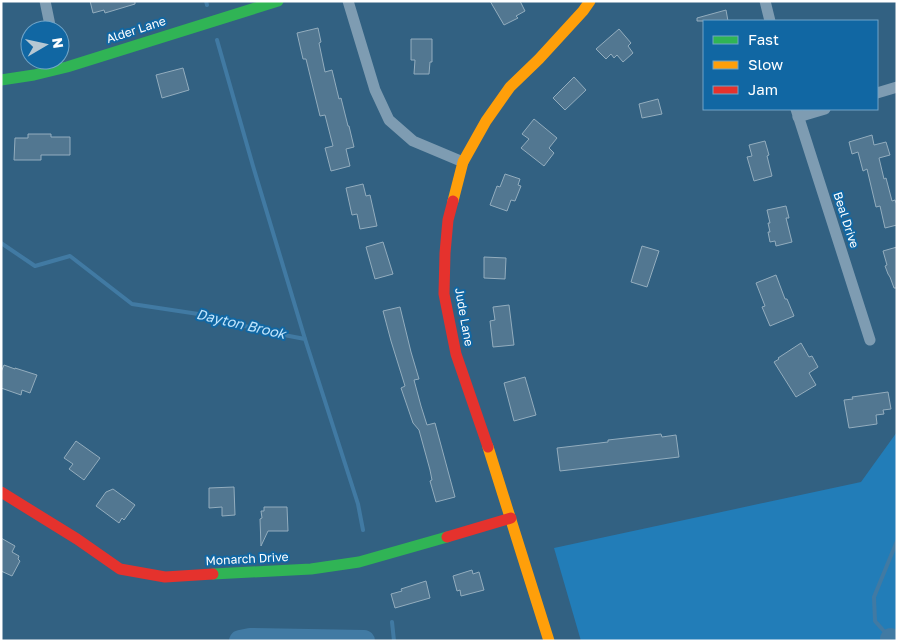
<svg xmlns="http://www.w3.org/2000/svg" width="898" height="642" font-family="'Golos Text',sans-serif">
<style>
.green{fill:#227db8}
.lines{fill:none;stroke-linecap:round;stroke-linejoin:round}
.stream{stroke:#417aa3;stroke-width:4}
.river{stroke:#417aa3;stroke-width:22}
.building{fill:#527791;stroke:#93adbe}
.street{stroke:#7e9cb2;stroke-width:11}
.fast{stroke:#30b455;stroke-width:11}
.slow{stroke:#ff9f0a;stroke-width:11}
.jam{stroke:#e5322d;stroke-width:11}
.labels{text-anchor:middle;stroke-width:4;stroke-linejoin:round;paint-order:stroke}
.street-label{font-size:12px;fill:#fff;stroke:#1167a3}
.water-label{font-size:14px;font-style:italic;fill:#bfe4fc;stroke:#1167a3}
</style>
<rect width="100%" height="100%" fill="#326182"/>
<polygon class="green" points="897,432 897,641 581,641 554,548 861,482"/>
<g class="lines">
<g class="stream">
<polyline points="206,1 207,5"/>
<polyline points="217,40 253,166 305,339"/>
<polyline points="1,243 35,266 70,256 132,304 205,315 263,331 305,339 358,504 363,530"/>
<polyline points="897,541 874,597 875,621 891,639 897,636"/>
<polyline points="392,622 394,641"/>
</g>
<g class="river">
<polyline points="240,641 250,639 364,641"/>
<polyline points="891,641 891,639"/>
</g>
</g>
<g class="building">
<polygon points="90,1 135,1 135,4 105,13 104,10 93,13"/>
<polygon points="490,1 520,1 525,11 516,16 518,18 504,25"/>
<polygon points="726,10 728,21 697,21 697,18"/>
<polygon points="318,28 321,42 319,43 325,72 332,70 339,99 341,98 348,126 349,126 354,147 346,149 350,166 331,171 325,148 333,146 325,115 320,116 306,59 303,59 297,33"/>
<polygon points="619,29 631,43 628,46 633,53 623,62 617,55 614,58 611,54 606,59 596,49"/>
<polygon points="411,39 432,39 432,62 430,62 429,74 414,74 415,60 411,60"/>
<polygon points="183,68 189,90 162,98 156,75"/>
<polygon points="574,77 586,90 565,110 553,98"/>
<polygon points="658,99 662,114 642,118 639,104"/>
<polygon points="534,119 557,138 549,148 554,153 544,166 521,148 529,139 522,134"/>
<polygon points="28,134 51,134 51,137 70,137 70,155 41,155 41,160 14,160 15,138 28,138"/>
<polygon points="872,135 874,145 886,142 890,155 879,158 884,179 886,178 892,201 895,200 897,205 897,225 885,228 880,206 876,207 867,169 863,171 858,152 852,154 849,142"/>
<polygon points="765,141 769,155 767,156 772,176 754,181 747,157 752,156 749,145"/>
<polygon points="505,174 520,179 518,185 521,186 515,201 511,200 507,211 490,205 497,186 500,187"/>
<polygon points="363,184 366,196 370,195 377,226 360,229 357,214 352,215 346,188"/>
<polygon points="786,206 789,218 786,218 792,242 776,246 775,241 770,242 768,232 770,232 768,223 770,223 767,210"/>
<polygon points="383,242 393,274 375,279 366,247"/>
<polygon points="642,246 659,251 647,287 631,282"/>
<polygon points="897,247 897,288 894,288 890,277 888,274 885,266 887,265 883,251"/>
<polygon points="484,257 506,258 505,279 484,278"/>
<polygon points="776,275 785,299 787,299 794,316 770,326 762,307 765,306 756,283"/>
<polygon points="509,305 514,345 493,347 490,321 495,320 493,307"/>
<polygon points="400,307 411,352 419,379 414,380 421,406 427,425 435,423 455,497 436,502 430,481 432,480 430,470 419,430 413,423 401,388 405,386 391,341 383,311"/>
<polygon points="801,343 809,357 812,356 818,367 809,373 816,385 796,397 774,362 779,359 778,358"/>
<polygon points="4,365 15,369 15,368 37,375 30,393 22,390 21,395 1,388 1,372"/>
<polygon points="525,377 536,415 514,421 504,383"/>
<polygon points="888,392 891,409 883,410 884,414 876,415 877,424 849,428 844,400 853,399 852,397"/>
<polygon points="661,434 662,437 676,435 679,457 560,471 557,448 608,442 608,440"/>
<polygon points="76,441 100,458 84,480 69,469 73,464 64,458"/>
<polygon points="234,487 235,515 222,516 222,507 209,508 209,488"/>
<polygon points="113,489 135,505 124,520 122,518 119,523 96,506 106,492"/>
<polygon points="264,507 287,507 288,531 268,531 261,546 260,519 262,518 261,511 264,511"/>
<polygon points="1,538 15,546 12,552 19,556 18,559 20,561 12,576 1,571"/>
<polygon points="472,570 473,574 479,572 484,590 461,596 460,590 457,591 453,576"/>
<polygon points="426,581 430,598 395,608 391,594 402,591 401,589"/>
</g>
<g class="lines">
<g class="street">
<polyline points="45,1 51,30"/>
<polyline points="348,1 375,90 389,120 413,141 463,162"/>
<polyline points="765,1 770,21"/>
<polyline points="877,93 897,87"/>
<polyline points="796,109 870,340"/>
<polyline points="798,117 825,109"/>
</g>
<g class="fast">
<polyline points="1,80 34,75 67,67 278,1"/>
<polyline points="213,574 311,569 359,562 447,537"/>
</g>
<g class="slow">
<polyline points="453,201 463,162 486,121 510,87 539,59 583,11 590,1"/>
<polyline points="488,447 549,641"/>
</g>
<g class="jam">
<polyline points="453,201 448,220 445,253 444,294 456,354 488,447"/>
<polyline points="1,492 77,539 120,569 165,577 213,574"/>
<polyline points="447,537 511,518"/>
</g>
</g>
<g class="labels">
<g class="street-label">
<text transform="translate(136 30) rotate(-18)" y="4">Alder Lane</text>
<text transform="translate(846 220) rotate(72)" y="4">Beal Drive</text>
<text transform="translate(464 317) rotate(80)" y="4">Jude Lane</text>
<text transform="translate(247 559) rotate(-3)" y="4">Monarch Drive</text>
</g>
<g class="water-label">
<text transform="translate(241 324) rotate(13)" y="5">Dayton Brook</text>
</g>
</g>
<rect width="898" height="642" fill="none" stroke="#ffffff" stroke-width="5"/>
<rect x="703" y="20" width="175" height="90" fill="#1167a3" stroke="#70a4c8"/>
<rect x="713" y="36" width="25" height="8" fill="#30b455" stroke="#70a4c8"/>
<text x="748" y="45" font-size="15" fill="#ffffff">Fast</text>
<rect x="713" y="61" width="25" height="8" fill="#ff9f0a" stroke="#70a4c8"/>
<text x="748" y="70" font-size="15" fill="#ffffff">Slow</text>
<rect x="713" y="86" width="25" height="8" fill="#e5322d" stroke="#70a4c8"/>
<text x="748" y="95" font-size="15" fill="#ffffff">Jam</text>
<g transform="translate(45 45) rotate(81)"><circle r="24" fill="#1167a3" stroke="#70a4c8"/>
<path d="M0-4L9 19L0 12L-9 19Z" fill="#b7c8d3"/>
<text y="-8" font-size="14" font-weight="bold" text-anchor="middle" fill="#ffffff">N</text>
</g>
</svg>
